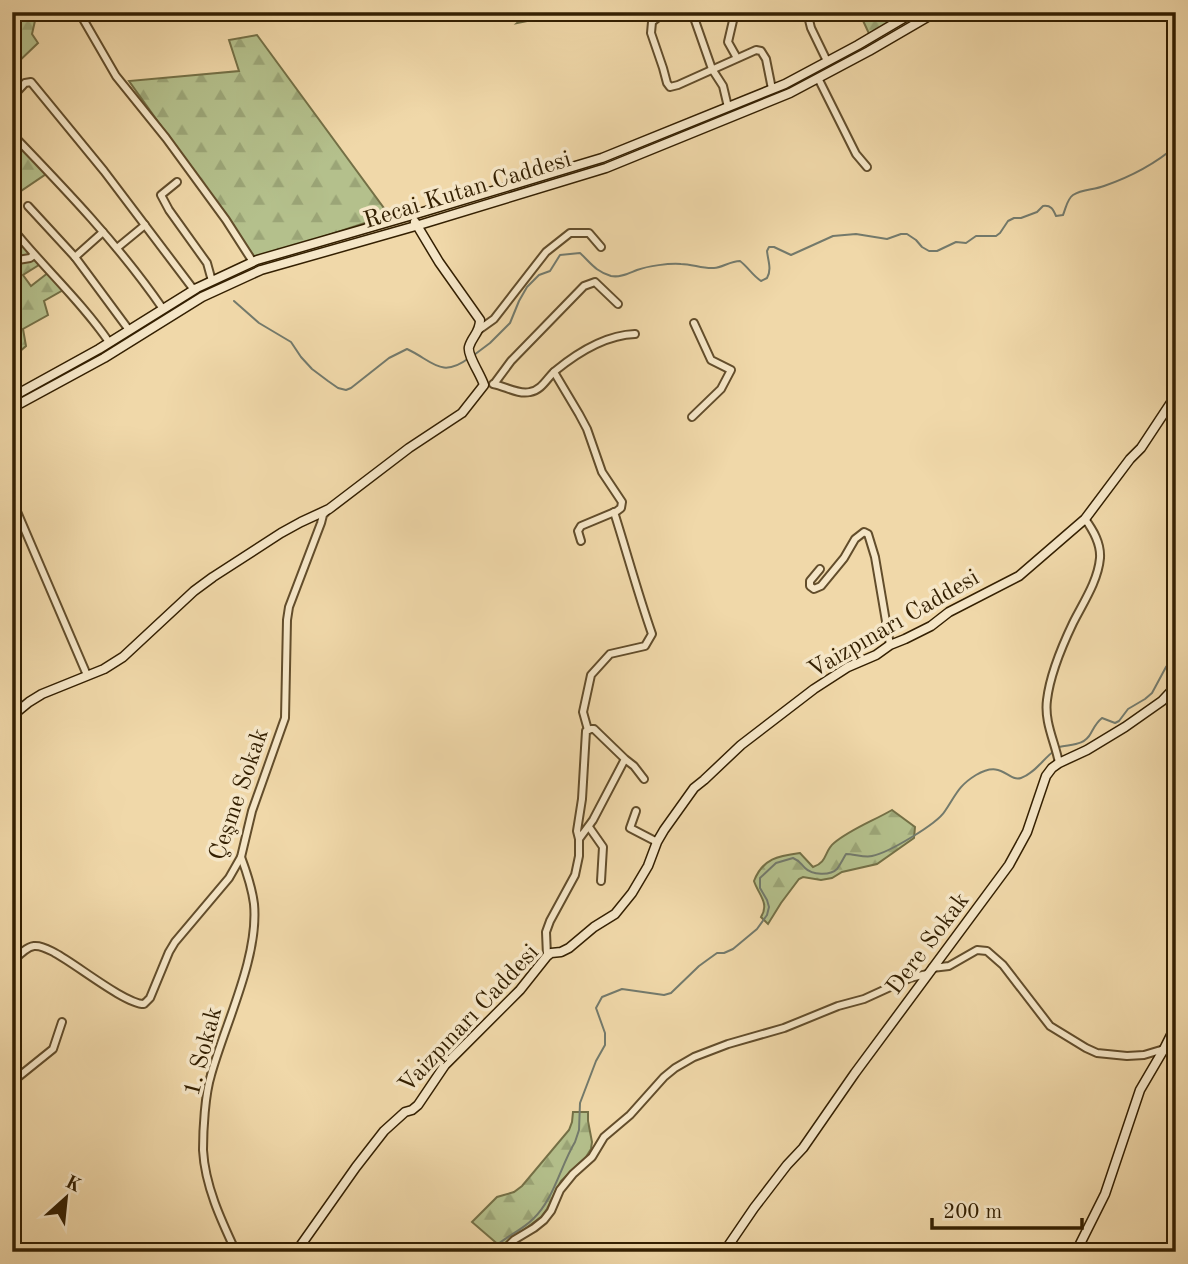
<svg xmlns="http://www.w3.org/2000/svg" width="1188" height="1264" font-family="'Old Standard TT',serif">
<style>
.forest{fill:url(#forest-firs);stroke:#747046;stroke-width:2}
.lines{fill:none;stroke-linecap:round;stroke-linejoin:round}
.stream{stroke:#737a6c;stroke-width:2}
.street-casing{stroke:#624d2b;stroke-width:10}
.secondary-casing{stroke:#331f01;stroke-width:11}
.street{stroke:#f5e6c7;stroke-width:6}
.secondary{stroke:#f5e6c7;stroke-width:8}
.labels{text-anchor:middle;stroke-width:7;stroke-linejoin:round;paint-order:stroke}
.street-label{font-size:24px;fill:#331f01;stroke:#f5e6c7}
</style>
<defs>
<pattern id="forest-firs" width="22" height="20" patternUnits="userSpaceOnUse" patternTransform="scale(1.75)"><rect width="22" height="20" fill="#b4c08c"/><path d="M5 1l3.5 6h-7zM16 11l3.5 6h-7z" fill="#9ba577"/></pattern>
</defs>
<rect width="100%" height="100%" fill="#f0d8a9"/>
<filter id="stains"><feTurbulence type="fractalNoise" baseFrequency=".00286" numOctaves="4"/><feColorMatrix values="0 0 0 0 .2 0 0 0 0 .09 0 0 0 0 .02 0 0 0 .5 -.17"/></filter>
<radialGradient id="worn" r=".72"><stop offset=".6" stop-color="#630" stop-opacity="0"/><stop offset="1" stop-color="#630" stop-opacity=".3"/></radialGradient>
<g class="forest">
<polygon points="12,12 37,12 32,34 38,43 12,68"/>
<polygon points="529,12 572,12 517,23"/>
<polygon points="859,12 907,12 871,38"/>
<polygon points="257,35 389,215 256,259 129,81 239,71 229,40"/>
<polygon points="12,134 49,172 12,197"/>
<polygon points="12,228 42,263 23,275 31,286 49,272 65,289 44,301 48,315 23,329 26,346 12,358"/>
<path d="M892,810L915,827L914,838L877,864L842,872L832,878L821,880L803,877L799,879L781,903L768,924L761,917C770,903 758,894 754,881C763,858 778,856 800,853L813,867C828,862 824,851 834,843C851,829 873,821 892,810Z"/>
<polygon points="573,1112 588,1112 588,1121 592,1142 591,1149 586,1157 561,1181 547,1209 541,1217 501,1247 472,1222 497,1197 514,1192 522,1186 569,1130 572,1122"/>
</g>
<g class="lines">
<g class="stream">
<path d="M234,301L259,323L291,342L301,357L312,369L328,381L338,388L346,390L351,388L389,358L407,349C433,361 441,379 469,358"/>
<path d="M474,355L490,343L510,323L519,301L527,287L539,275L550,271L560,255L580,253C591,263 595,271 611,276C620,278 629,273 637,270C648,266 669,263 681,264C692,264 703,269 714,268C722,268 730,261 740,261C748,267 752,275 761,281L767,278C772,269 768,261 767,251L769,247H774L791,255L833,236L856,234L887,239L901,234H907L916,240L922,247L929,251H937L956,242L966,243L976,236H996L1000,233L1008,221L1014,218H1021L1037,212L1043,206C1051,205 1053,209 1056,216L1063,215C1066,208 1067,199 1073,195C1082,189 1094,190 1104,186C1130,177 1155,164 1176,146"/>
<path d="M1059,747C1072,744 1084,746 1091,733C1095,726 1096,723 1102,718L1115,723L1119,721L1128,709L1145,699L1152,693L1166,667L1176,655"/>
<path d="M489,1252C502,1238 520,1232 533,1219C553,1201 561,1165 575,1142L579,1130L580,1103L596,1061L605,1045V1033L596,1008L602,997L622,989L664,995L671,993L699,966L710,958L717,953H724L733,949L757,929L767,915L769,907L767,900L760,888V878L776,863L793,858C800,861 800,863 805,868C812,875 830,876 837,869C840,865 843,859 846,854C854,854 865,858 872,856C888,853 937,824 945,811C956,795 958,786 976,775C1003,759 1007,782 1021,778C1034,774 1044,758 1054,751"/>
</g>
<g class="street-casing">
<g id="street">
<polyline points="79,12 116,76 166,138 226,220 253,262"/>
<polyline points="675,12 662,14 652,22 651,33 663,68 667,83 670,87 678,85 756,50 761,51 766,59 772,89"/>
<polyline points="692,12 712,69 723,86 728,107"/>
<polyline points="695,12 701,15 713,12"/>
<polyline points="735,12 728,42 737,58"/>
<polyline points="807,12 811,28 827,61"/>
<polyline points="818,78 856,154 867,167"/>
<polyline points="12,97 25,83 31,82 104,171 194,290"/>
<path d="M12,134C66,190 119,245 163,309"/>
<polyline points="177,182 161,195 169,210 207,263 212,281"/>
<polyline points="28,206 75,257"/>
<path d="M12,228C43,267 81,301 109,342"/>
<polyline points="103,232 75,257 129,330"/>
<polyline points="117,248 145,225"/>
<polyline points="12,261 30,258 34,255"/>
<polyline points="480,329 494,319 546,252 570,233 589,233 601,247"/>
<polyline points="554,372 579,414 587,429 602,472 622,502 621,508 617,511 581,526 578,531 581,541"/>
<path d="M493,384C505,386 518,395 530,392C542,390 547,378 555,371C577,353 606,335 635,334"/>
<polyline points="494,384 511,361 584,286 595,282 618,304"/>
<polyline points="692,417 721,389 731,370 711,360 694,323"/>
<polyline points="12,500 87,675"/>
<polyline points="820,569 810,581 810,586 814,589 821,586 844,558 855,539 864,532 868,534 875,557 890,645"/>
<path d="M588,730L583,712L591,675L610,654L645,646L652,634C638,594 627,553 614,512"/>
<polyline points="625,759 593,820 579,839 577,831 582,799 586,731 591,729 594,729 625,759 634,766 644,779"/>
<path d="M1059,763C1055,742 1044,722 1047,700C1050,674 1062,646 1073,623C1083,603 1098,581 1100,558C1101,543 1093,530 1085,519"/>
<polyline points="636,811 630,828 657,842"/>
<polyline points="589,827 603,847 601,881"/>
<polyline points="547,956 546,932 550,921 575,875 579,856 579,839"/>
<path d="M12,962C18,956 26,947 34,946C42,945 49,950 55,953C76,964 125,1004 144,1004L150,998L169,952L175,942L229,878L241,857L252,811L285,718L287,620L289,607L321,523L323,515L326,512"/>
<polyline points="932,968 949,966 977,950 987,951 1003,965 1050,1026 1086,1048 1097,1053 1127,1056 1144,1055 1164,1049"/>
<polyline points="12,1082 53,1049 62,1022"/>
<path d="M236,1252C221,1220 205,1186 203,1150C203,1130 205,1094 211,1075C225,1024 259,957 254,904C252,888 247,873 241,857"/>
<polyline points="502,1252 514,1240 534,1228 544,1220 551,1211 560,1190 573,1174 592,1157 604,1137 630,1115 664,1077 675,1068 694,1057 728,1044 784,1028 838,1006 864,999 910,978 927,974"/>
</g>
</g>
<g class="secondary-casing">
<g id="secondary">
<polyline points="12,397 99,349 197,288 257,260 416,214 602,158 785,84 858,45 914,12"/>
<polyline points="12,408 104,358 202,297 261,270 419,225 606,168 790,93 869,51 936,12"/>
<path d="M12,716L29,702L42,694L104,669L123,657L194,591L213,577L281,533L301,522L329,509L409,448L462,413L484,385C481,375 467,355 469,347C472,336 480,333 480,320L439,262L415,222"/>
<polyline points="296,1252 356,1167 384,1131 405,1112 412,1110 418,1105 445,1065 520,990 547,956 551,953 561,952 569,948 594,927 615,914 632,893 648,866 657,842 664,830 694,788 704,780 741,745 814,689 848,667 876,655 890,645 905,639 931,626 949,612 1019,576 1085,519 1130,459 1141,448 1176,395"/>
<polyline points="724,1252 754,1208 787,1165 803,1148 855,1073 1009,865 1027,832 1046,776 1052,768 1059,763 1087,750 1125,727 1162,701 1176,686"/>
<polyline points="1076,1252 1105,1194 1140,1090 1164,1049 1176,1025"/>
</g>
</g>
<use href="#street" class="street"/>
<use href="#secondary" class="secondary"/>
</g>
<g class="labels">
<g class="street-label">
<text transform="translate(467 189) rotate(-17)" y="8">Recai Kutan Caddesi</text>
<text transform="translate(893 623) rotate(-30)" y="8">Vaizpınarı Caddesi</text>
<text transform="translate(238 794) rotate(-71)" y="8">Çeşme Sokak</text>
<text transform="translate(927 943) rotate(-53)" y="8">Dere Sokak</text>
<text transform="translate(468 1018) rotate(-47)" y="8">Vaizpınarı Caddesi</text>
<text transform="translate(202 1051) rotate(-75)" y="8">1. Sokak</text>
</g>
</g>
<rect width="1188" height="1264" fill="none" stroke="#f0d8a9" stroke-width="42"/>
<rect x="14" y="14" width="1160" height="1236" fill="none" stroke="#331f01" stroke-width="3.5"/>
<rect x="21" y="21" width="1146" height="1222" fill="none" stroke="#331f01" stroke-width="2"/>
<g transform="translate(66 1198) rotate(27)" stroke="#f5e6c7" stroke-width="5" paint-order="stroke">
<path d="M0-5L12 26L0 18L-12 26Z" fill="#331f01"/>
<text y="-10" font-size="19" font-weight="bold" text-anchor="middle" fill="#331f01">K</text>
</g>
<path d="M932 1218v10h150v-10" fill="none" stroke="#331f01" stroke-width="3.5"/>
<text x="943" y="1218" font-size="21" fill="#331f01" stroke="#f5e6c7" stroke-width="5" paint-order="stroke">200 m</text>
<rect width="100%" height="100%" filter="url(#stains)"/>
<rect width="100%" height="100%" fill="url(#worn)"/>
</svg>
